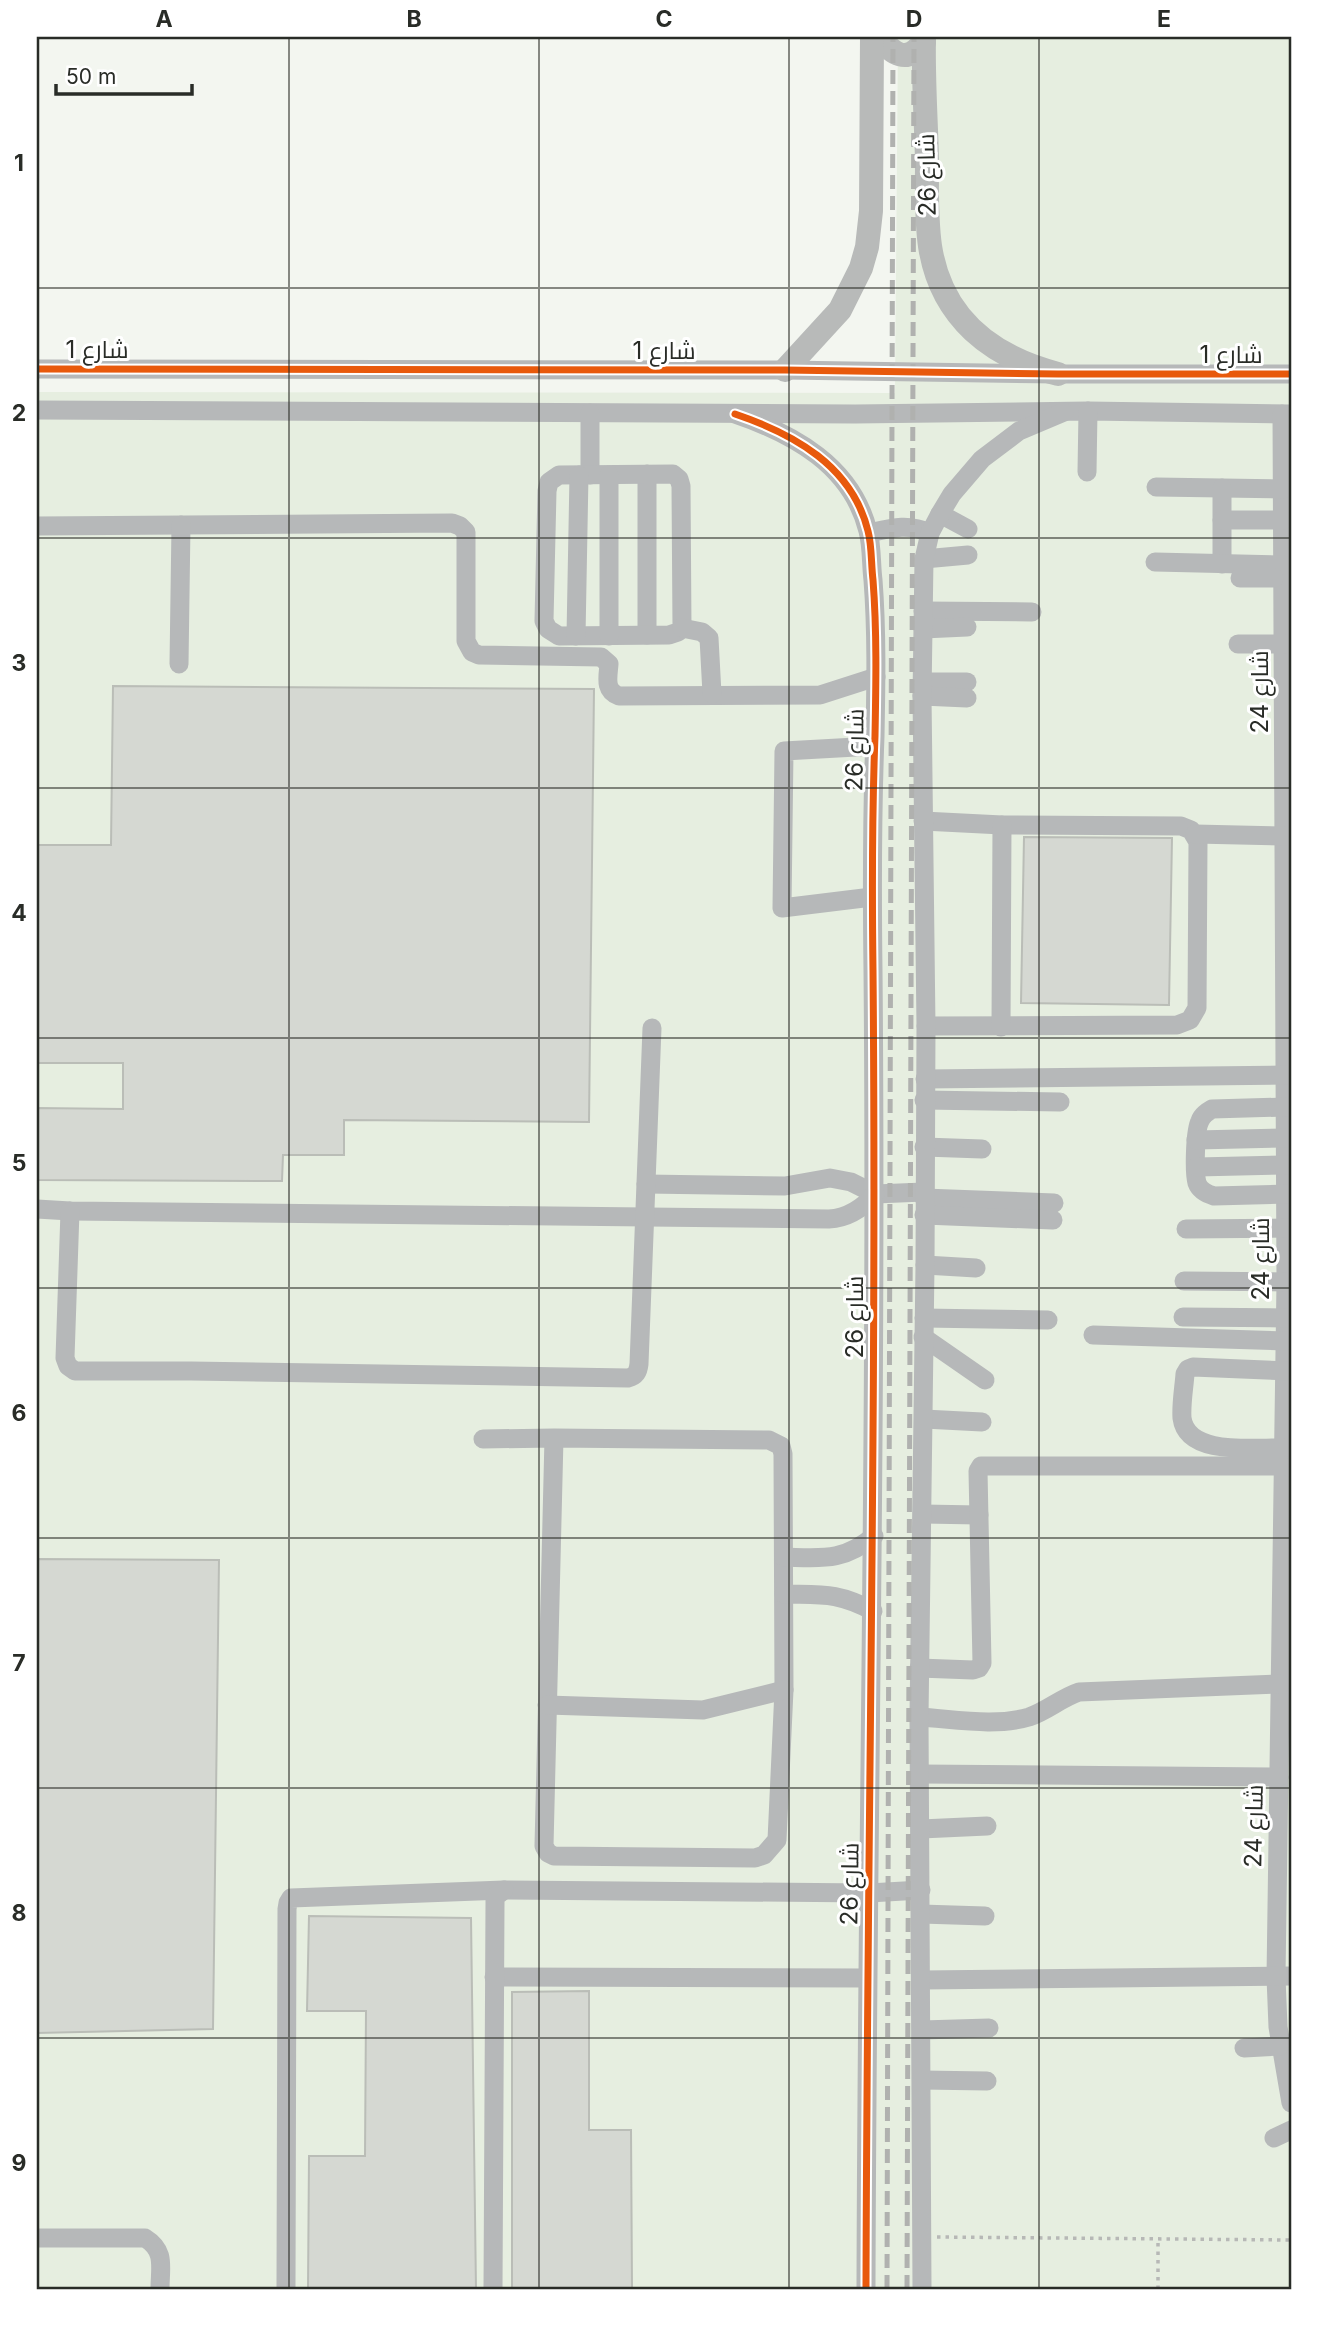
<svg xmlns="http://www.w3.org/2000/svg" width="1328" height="2326" font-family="Inter,Cairo,sans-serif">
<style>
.built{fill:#e6eee0}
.building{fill:#d5d8d2;stroke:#babdb7;stroke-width:2}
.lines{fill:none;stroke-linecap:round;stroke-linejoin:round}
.path{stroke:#b7b8b6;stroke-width:3.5;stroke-dasharray:3.5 5;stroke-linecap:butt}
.minor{stroke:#b6b8b9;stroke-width:19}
.major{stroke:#b8bab9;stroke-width:24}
.rail{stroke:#b0b1af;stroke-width:5;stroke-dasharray:14 7;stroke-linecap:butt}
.cycleway-casing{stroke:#fff;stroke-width:11}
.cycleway{stroke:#e8590c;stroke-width:7}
.grid{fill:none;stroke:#292c27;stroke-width:2;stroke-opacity:0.55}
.labels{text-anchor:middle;stroke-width:6;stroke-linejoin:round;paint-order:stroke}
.street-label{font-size:24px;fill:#292c27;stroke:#fff}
.neatline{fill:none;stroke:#292c27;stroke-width:2.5}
.grid-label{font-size:23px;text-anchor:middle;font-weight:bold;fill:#292c27}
</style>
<rect width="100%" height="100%" fill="#f3f6f0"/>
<polygon class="built" points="898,37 1291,37 1291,2289 37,2289 37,392 895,393"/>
<g class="building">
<polygon points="113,686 594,689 589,1122 344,1120 344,1155 283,1155 282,1181 37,1180 37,1108 123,1109 123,1063 37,1063 37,845 111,845"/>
<polygon points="1024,837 1172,838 1169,1005 1021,1003"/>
<polygon points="37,1559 219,1560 213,2029 37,2033"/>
<polygon points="309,1916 471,1918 476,2289 308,2289 309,2156 365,2156 366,2011 307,2011"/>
<polygon points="589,1991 589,2130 631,2130 632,2289 512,2289 512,1992"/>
</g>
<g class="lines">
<g class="path">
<polyline points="937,2237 1291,2240"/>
<polyline points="1158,2289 1158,2239"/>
</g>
<g class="minor">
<polyline points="37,369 785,370 1058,374 1291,374"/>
<polyline points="37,410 855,414 1088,411 1291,414"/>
<polyline points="590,413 590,475"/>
<path d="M735,414C794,434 852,466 868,531C872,546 871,564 873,580C877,632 876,684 875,736C872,814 872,892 873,970C877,1410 867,1850 866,2289"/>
<polyline points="1282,414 1286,1282 1276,1977 1278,2027 1291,2103"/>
<polyline points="1087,472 1088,411"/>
<polyline points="647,474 647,635"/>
<polygon points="673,474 679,479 681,486 682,628 678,632 669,635 559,636 548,629 544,621 547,491 549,482 559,475"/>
<polyline points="1156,487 1283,489"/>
<polyline points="1222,488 1222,564"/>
<polyline points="940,514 968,529"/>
<polyline points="1222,520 1283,520"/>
<path d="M37,526L452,523L460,526L466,532V641L472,652L479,655L601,657L609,664C608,677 604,691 619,696L820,695L876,677"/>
<path d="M869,533C891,528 908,523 930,533"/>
<polyline points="924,559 968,555"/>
<polyline points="1155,562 1283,565"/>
<polyline points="1240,578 1274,578"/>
<polyline points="923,611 1032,612"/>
<polyline points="682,628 702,632 709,638 712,694"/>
<polyline points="923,629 967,627"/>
<polyline points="576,636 579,475"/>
<polyline points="609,636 609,475"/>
<polyline points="1238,644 1284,644"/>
<polyline points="179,664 181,525"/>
<polyline points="922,682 967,682"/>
<polyline points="922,696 967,698"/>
<polyline points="923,821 1002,825 1181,826 1191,830 1198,842 1197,1008 1190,1020 1177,1025 926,1026"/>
<polyline points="1195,834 1285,836"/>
<polyline points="872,897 782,908 784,751 874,746"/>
<polyline points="1001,1027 1002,825"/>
<polyline points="925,1079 1285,1075"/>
<polyline points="924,1100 1060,1102"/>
<path d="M1285,1107L1212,1109C1207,1112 1202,1115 1200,1121C1195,1130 1194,1172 1197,1183C1200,1191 1207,1194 1214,1196L1286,1194"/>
<polyline points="1196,1140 1285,1138"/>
<polyline points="924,1147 982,1149"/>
<polyline points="1197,1167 1286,1165"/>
<polyline points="646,1184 785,1186 830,1178 851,1182 875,1194 924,1192"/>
<polyline points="924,1198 1054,1203"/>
<path d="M37,1209L70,1211L829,1219C848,1218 862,1209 875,1194"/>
<path d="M70,1211L65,1358L68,1366L75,1371H191L628,1378C636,1376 638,1372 639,1364L652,1028"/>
<polyline points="924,1215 1053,1220"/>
<polyline points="1186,1229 1291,1228"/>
<polyline points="925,1265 976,1268"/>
<polyline points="1184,1281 1291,1282"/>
<polyline points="1183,1317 1285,1318"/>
<polyline points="924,1318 1048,1320"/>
<polyline points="1093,1335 1285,1341"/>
<polyline points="923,1337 985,1380"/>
<polyline points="924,1419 982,1422"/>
<polyline points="483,1439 554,1438 544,1846 548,1853 554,1856 755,1858 764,1855 777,1840 784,1690 783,1454 781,1446 769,1440 554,1438"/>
<path d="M1284,1448C1256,1447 1187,1457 1182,1418C1181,1404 1184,1388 1185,1374L1188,1369L1193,1367L1291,1371"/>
<polyline points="923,1514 979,1515"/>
<path d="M784,1557C822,1558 843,1562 874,1536"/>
<path d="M784,1594C822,1595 837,1592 873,1611"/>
<polyline points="919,1668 973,1670 979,1668 982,1663 978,1471 981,1466 1283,1466"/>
<polyline points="547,1705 703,1710 784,1690"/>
<path d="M919,1717C954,1719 995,1727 1029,1717C1047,1711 1061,1698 1079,1692L1280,1684"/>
<polyline points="920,1774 1279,1777"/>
<polyline points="921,1829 987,1826"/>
<polyline points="921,1914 985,1916"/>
<polyline points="494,1977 867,1978"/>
<polyline points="922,1980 1291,1976"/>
<polyline points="922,2030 989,2028"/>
<polyline points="1244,2048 1280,2046"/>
<polyline points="922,2080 987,2081"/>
<polyline points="1274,2138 1291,2130"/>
<path d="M37,2238H145C166,2251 160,2267 160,2289"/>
<polyline points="286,2289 287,1909 288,1903 291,1898 504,1890 869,1893 921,1890"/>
<polyline points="493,2289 495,1903 495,1897 504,1890"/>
<polyline points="922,2289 919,1717 925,1265 926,1026 922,696 924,559 930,533 940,514 952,494 982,459 1019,431 1064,412"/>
</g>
<g class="major">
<path d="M878,37C894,54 906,65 924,42"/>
<path d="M924,37C923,78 926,119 927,160C927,189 926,218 930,246C941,318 992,357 1058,374"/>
<polyline points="785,370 840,310 861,268 867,247 871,211 872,37"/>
</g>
<g class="rail">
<polyline points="887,2289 893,37"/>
<polyline points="907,2289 914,37"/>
</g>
<g class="cycleway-casing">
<g id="cycleway">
<polyline points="37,369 785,370 1058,374 1291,374"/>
<path d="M735,414C794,434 852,466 868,531C872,546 871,564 873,580C877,632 876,684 875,736C872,814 872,892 873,970C877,1410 867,1850 866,2289"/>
</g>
</g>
<use href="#cycleway" class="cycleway"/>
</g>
<path class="grid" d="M289,37V2289M539,37V2289M789,37V2289M1039,37V2289M37,288H1291M37,538H1291M37,788H1291M37,1038H1291M37,1288H1291M37,1538H1291M37,1788H1291M37,2038H1291"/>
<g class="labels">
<g class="street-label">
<text transform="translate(927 175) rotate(-91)" y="8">شارع 26</text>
<text x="97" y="358">شارع 1</text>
<text x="664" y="359">شارع 1</text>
<text x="1231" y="363">شارع 1</text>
<text transform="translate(1260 692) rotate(-90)" y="8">شارع 24</text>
<text transform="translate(855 750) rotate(-89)" y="8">شارع 26</text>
<text transform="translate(1261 1259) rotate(-90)" y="8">شارع 24</text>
<text transform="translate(855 1317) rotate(-90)" y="8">شارع 26</text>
<text transform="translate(1254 1826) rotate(-89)" y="8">شارع 24</text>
<text transform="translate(850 1884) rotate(-89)" y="8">شارع 26</text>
</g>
</g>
<rect width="1328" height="2326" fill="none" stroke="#ffffff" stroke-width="77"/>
<path d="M56 84v10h136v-10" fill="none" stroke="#292c27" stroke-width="3.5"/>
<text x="66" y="84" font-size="21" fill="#292c27" stroke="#ffffff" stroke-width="5" paint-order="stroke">50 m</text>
<rect x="38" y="38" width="1252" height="2250" class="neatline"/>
<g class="grid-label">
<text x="164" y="27">A</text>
<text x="414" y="27">B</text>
<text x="664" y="27">C</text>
<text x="914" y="27">D</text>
<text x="1164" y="27">E</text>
<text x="19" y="171">1</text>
<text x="19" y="421">2</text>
<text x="19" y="671">3</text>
<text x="19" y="921">4</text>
<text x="19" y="1171">5</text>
<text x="19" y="1421">6</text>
<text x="19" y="1671">7</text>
<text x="19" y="1921">8</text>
<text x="19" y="2171">9</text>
</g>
</svg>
